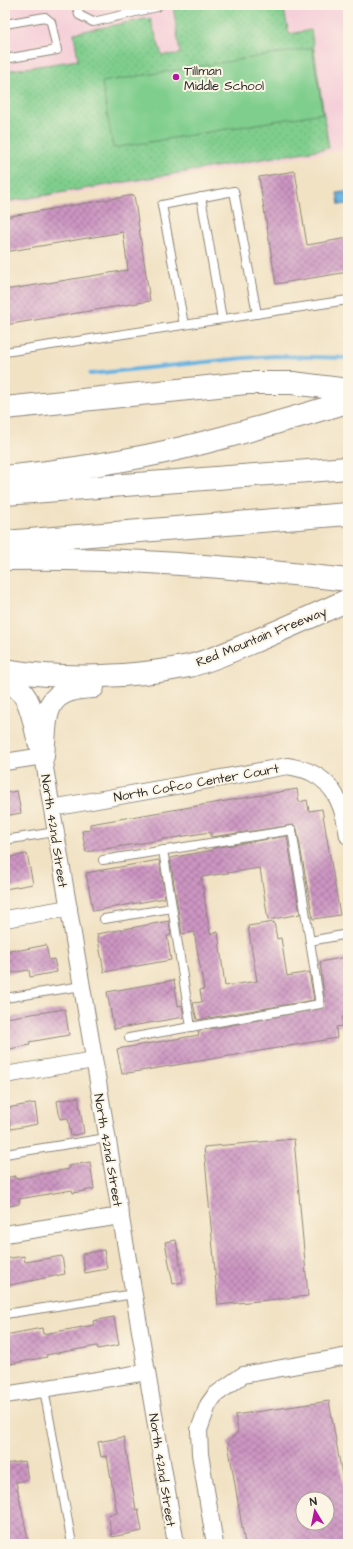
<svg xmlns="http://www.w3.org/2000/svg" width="353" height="1549" font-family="'Architects Daughter',sans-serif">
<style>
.built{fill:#f5cfd9}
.grass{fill:url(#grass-dots);stroke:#557c5c}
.pitch{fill:#7fce8d;stroke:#557c5c}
.water{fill:url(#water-waves);stroke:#4a6f86}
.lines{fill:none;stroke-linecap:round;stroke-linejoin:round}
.stream{stroke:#69b3e1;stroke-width:4}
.building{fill:url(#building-cross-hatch);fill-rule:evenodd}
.service-casing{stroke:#8e8678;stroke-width:10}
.minor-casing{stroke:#8e8678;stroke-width:18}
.primary-casing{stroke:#8e8678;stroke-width:24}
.motorway-casing{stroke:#8e8678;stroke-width:24}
.service{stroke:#fff;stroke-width:8}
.minor{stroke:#fff;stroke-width:16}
.primary{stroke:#fff;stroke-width:22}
.motorway{stroke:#fff;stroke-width:22}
.poi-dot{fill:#b5179e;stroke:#fcf5e5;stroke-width:1.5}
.labels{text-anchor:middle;stroke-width:4;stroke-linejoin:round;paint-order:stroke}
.poi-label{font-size:13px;fill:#2b2b2b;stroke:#fcf5e5;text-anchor:start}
.street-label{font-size:13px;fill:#2b2b2b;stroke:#fcf5e5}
</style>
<defs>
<pattern id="grass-dots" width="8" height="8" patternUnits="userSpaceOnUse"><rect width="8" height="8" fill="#7fce8d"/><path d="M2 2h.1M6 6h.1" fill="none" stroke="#6eb17a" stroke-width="1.8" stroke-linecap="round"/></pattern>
<pattern id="water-waves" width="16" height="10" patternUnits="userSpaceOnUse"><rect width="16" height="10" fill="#69b3e1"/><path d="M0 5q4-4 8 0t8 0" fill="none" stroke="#5792b7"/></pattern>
<pattern id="building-cross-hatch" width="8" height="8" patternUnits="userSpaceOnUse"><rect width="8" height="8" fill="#cc95c2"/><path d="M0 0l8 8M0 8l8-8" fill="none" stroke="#a67a9e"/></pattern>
</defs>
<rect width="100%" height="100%" fill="#fcf5e5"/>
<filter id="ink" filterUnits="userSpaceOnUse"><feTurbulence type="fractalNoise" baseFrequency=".025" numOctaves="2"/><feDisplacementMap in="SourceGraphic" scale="8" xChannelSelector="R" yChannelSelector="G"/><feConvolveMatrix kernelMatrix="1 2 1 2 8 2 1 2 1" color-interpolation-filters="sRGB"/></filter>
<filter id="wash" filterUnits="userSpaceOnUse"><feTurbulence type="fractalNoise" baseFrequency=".012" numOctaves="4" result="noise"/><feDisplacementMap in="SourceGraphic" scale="16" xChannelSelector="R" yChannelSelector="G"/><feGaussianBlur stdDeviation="0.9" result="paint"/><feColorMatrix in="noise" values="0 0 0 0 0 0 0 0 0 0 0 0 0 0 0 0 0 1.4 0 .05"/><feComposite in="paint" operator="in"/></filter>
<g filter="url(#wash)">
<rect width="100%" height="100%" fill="#f1e2c4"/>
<polygon class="built" points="5,5 348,5 348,149 5,205"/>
<polygon class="grass" points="173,5 283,5 289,34 311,30 329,148 5,202 5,71 78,60 74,33 150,18 162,55 180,54"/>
<polygon class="pitch" points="312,48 323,113 113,148 102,82"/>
<polygon class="water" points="348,191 348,204 339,205 337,193"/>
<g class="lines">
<polyline class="stream" points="90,374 244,358 275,356 348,358"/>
</g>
<g id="blocks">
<g class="building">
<polygon points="295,171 307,245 348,238 348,272 276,284 259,177"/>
<polygon points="134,195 150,301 5,325 5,290 128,270 123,232 5,252 5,217"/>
<polygon points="297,789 299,802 307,800 309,811 322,809 340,915 313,919 297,829 294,825 211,837 210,832 86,852 82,831 90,830 90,824"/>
<polygon points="17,791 21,813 5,816 5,793"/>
<polygon points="287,836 300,914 268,920 260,868 201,877 210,934 218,932 225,986 257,981 248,926 274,922 277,939 281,938 287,976 309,972 314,1000 197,1020 193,1003 202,1002 200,990 204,989 194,932 182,934 170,858 213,850 213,848"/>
<polygon points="27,854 33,884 5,889 5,858"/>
<polygon points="159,860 165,898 93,911 86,873"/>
<polygon points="169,921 171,935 167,936 171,960 104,972 97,934"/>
<polygon points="46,945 49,960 54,959 57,972 30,977 29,970 5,974 5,951 15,949 15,951"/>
<polygon points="346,957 348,969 348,1015 342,1017 343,1026 336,1027 337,1038 122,1074 117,1049 199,1035 198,1031 323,1008 325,1003 320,962"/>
<polygon points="174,980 178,1006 182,1005 184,1017 114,1029 107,992"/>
<polygon points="65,1009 69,1035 29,1042 30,1045 5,1050 5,1018"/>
<polygon points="78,1097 84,1133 71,1136 68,1118 60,1119 57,1101"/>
<polygon points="35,1103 38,1124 11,1129 7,1108"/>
<polygon points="294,1139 308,1296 218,1305 204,1147"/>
<polygon points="90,1162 94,1189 73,1193 72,1190 19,1199 19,1204 5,1207 5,1178 15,1176 15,1179 69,1169 68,1166"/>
<polygon points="176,1240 183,1282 173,1284 165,1242"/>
<polygon points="104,1250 107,1269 85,1273 82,1254"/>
<polygon points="24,1256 25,1262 62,1256 65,1274 5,1286 5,1259"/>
<polygon points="114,1317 119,1345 98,1349 97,1346 46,1355 47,1357 5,1365 5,1335 42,1328 43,1334 94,1325 93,1321"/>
<path d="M329,1401L348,1510V1544H245L228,1443L238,1431L235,1415ZM303,1499H327V1523H303Z"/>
<polygon points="124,1437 136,1510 138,1509 142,1531 112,1537 108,1515 117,1513 107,1456 101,1457 98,1442"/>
<polygon points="25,1461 28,1480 16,1482 29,1544 5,1544 5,1464"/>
</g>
</g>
</g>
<g filter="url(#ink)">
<use href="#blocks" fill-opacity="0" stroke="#8e8678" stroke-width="1"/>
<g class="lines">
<g class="service-casing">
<g id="service">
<polyline points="77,5 79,15 93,22 157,7 157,5"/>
<polyline points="5,24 45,17 51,22 57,50 5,59"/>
<polyline points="201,197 222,319"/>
<polyline points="184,325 162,205 234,191 257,314"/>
<polyline points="5,352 348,300"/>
<polyline points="5,840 55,832"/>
<polyline points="163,850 191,1027"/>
<polyline points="103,860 292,830 320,1004 129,1038"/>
<polyline points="104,919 172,908"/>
<polyline points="310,941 348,934"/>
<polyline points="5,998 82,986"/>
<polyline points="5,1154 107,1138"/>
<polyline points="5,1314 134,1294"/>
<polyline points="44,1389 72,1544"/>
</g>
</g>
<g class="minor-casing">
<g id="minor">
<polyline points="5,762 43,756 176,1544"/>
<path d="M52,808L288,766C296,768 305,769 312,773C337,785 344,811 348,836"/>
<polyline points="5,919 69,908"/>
<polyline points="5,1075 94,1060"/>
<polyline points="5,1234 121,1216"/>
<polyline points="5,1395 147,1372"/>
<polyline points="215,1544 200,1454 199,1430 208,1405 215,1395 243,1375 348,1356"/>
</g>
</g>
<g class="primary-casing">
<g id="primary">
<polyline points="5,408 246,383 293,383 348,390"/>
<path d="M5,670C64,680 130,678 189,666C209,661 229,652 248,644C282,630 315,615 348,600"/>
<path d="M5,680C32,691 32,717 39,742"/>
<path d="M43,756C47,714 41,689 93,687"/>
</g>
</g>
<g class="motorway-casing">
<g id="motorway">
<path d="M5,477C52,472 99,465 146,456C214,442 281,421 348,402"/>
<polyline points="5,494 348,468"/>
<polyline points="5,542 348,514"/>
<path d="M5,559C120,557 234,567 348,580"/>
</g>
</g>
<use href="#service" class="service"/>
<use href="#minor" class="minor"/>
<use href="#primary" class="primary"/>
<use href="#motorway" class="motorway"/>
</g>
</g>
<circle class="poi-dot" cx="176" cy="77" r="4"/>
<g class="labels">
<g class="poi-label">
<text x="184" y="75">Tillman<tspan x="184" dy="15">Middle School</tspan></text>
</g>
<g class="street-label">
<text transform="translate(261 636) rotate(-22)" y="5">Red Mountain Freeway</text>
<text transform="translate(196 782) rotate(-10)" y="5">North Cofco Center Court</text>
<text transform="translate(55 831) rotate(81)" y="5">North 42nd Street</text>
<text transform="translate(109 1150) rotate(80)" y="5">North 42nd Street</text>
<text transform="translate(163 1470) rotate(81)" y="5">North 42nd Street</text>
</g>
</g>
<rect width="353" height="1549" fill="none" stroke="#fcf5e5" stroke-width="20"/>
<g transform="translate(315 1511) rotate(350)"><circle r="19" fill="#fcf5e5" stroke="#a8a49b"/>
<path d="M0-3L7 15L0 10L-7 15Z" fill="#b5179e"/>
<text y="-6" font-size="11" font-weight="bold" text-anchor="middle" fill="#2b2b2b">N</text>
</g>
</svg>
